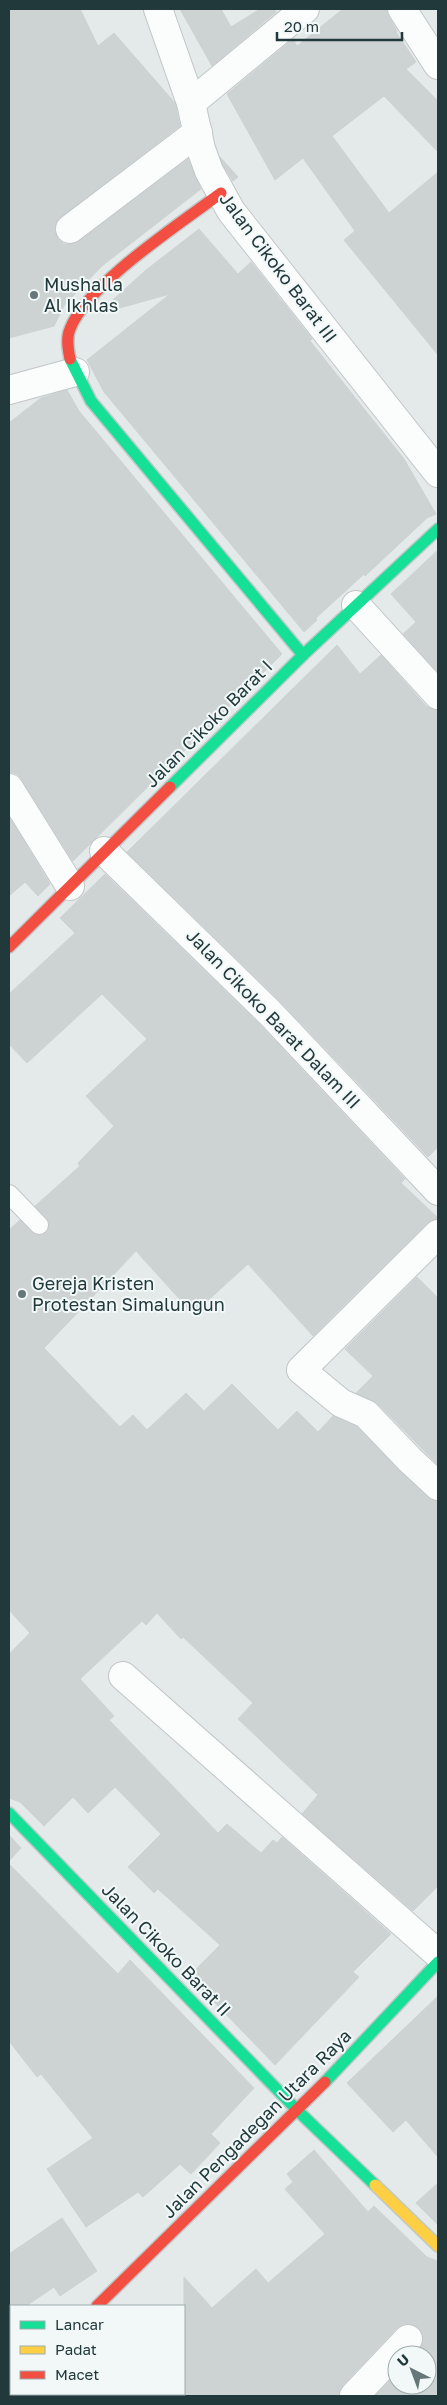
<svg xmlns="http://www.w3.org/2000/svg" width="447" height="2405" font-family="'Golos Text',sans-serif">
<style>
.building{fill:#cdd2d2;stroke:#cdd3d2}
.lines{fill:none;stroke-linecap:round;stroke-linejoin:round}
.lane-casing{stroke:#c1c6c6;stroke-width:20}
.street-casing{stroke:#c1c6c6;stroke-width:30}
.fast-casing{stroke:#c0c7c7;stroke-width:14}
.slow-casing{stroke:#c0c7c7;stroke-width:14}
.jam-casing{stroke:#c0c7c7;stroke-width:14}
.lane{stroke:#fbfcfc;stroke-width:18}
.street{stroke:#fbfcfc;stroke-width:28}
.fast{stroke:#16e098;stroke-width:11}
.slow{stroke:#ffcf43;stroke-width:11}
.jam{stroke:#f24e42;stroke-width:11}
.poi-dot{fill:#667779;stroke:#f2f8f8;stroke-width:2}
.labels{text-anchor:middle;stroke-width:4;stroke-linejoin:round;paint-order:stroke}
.street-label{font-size:18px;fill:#22393c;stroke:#f2f8f8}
.poi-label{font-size:18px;fill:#22393c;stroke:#f2f8f8;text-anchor:start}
</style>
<rect width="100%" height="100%" fill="#e4eae9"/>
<g class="building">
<polygon points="9,9 80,9 98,46 114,33 175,103 180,126 61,217 56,223 54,230 58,239 64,244 71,244 79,241 188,159 201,189 102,266 65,304 54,326 9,338"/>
<polygon points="180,9 221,9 231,27 260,9 274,9 276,12 212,66"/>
<polygon points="343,9 387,9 389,17 397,31 396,32 416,62 406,69 438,101 438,152 384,96 332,136 389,213 438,172 438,355 344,240 355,231 303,158 275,180 227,94 293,39 297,46"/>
<polygon points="220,157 238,177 233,181 223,165"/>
<polygon points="199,229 238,274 251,262 312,339 310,341 404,459 436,514 427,518 365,576 364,574 316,618 317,620 304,632 104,392 87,360 170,294 98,314 104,308 146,270"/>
<polygon points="67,390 79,411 282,654 73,861 22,780 17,774 9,772 9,423 41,398"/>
<polygon points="438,550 438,672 403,634 416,622 391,594"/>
<polygon points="337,645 360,674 381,655 426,706 438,710 438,1147 428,1157 281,1002 127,852"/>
<polygon points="9,817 50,884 38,896 25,882 9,896"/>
<polygon points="105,874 259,1024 405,1179 401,1183 438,1218 427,1223 313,1336 248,1264 193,1314 136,1251 44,1348 120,1427 133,1415 147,1430 186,1393 204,1411 232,1384 278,1430 297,1411 318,1432 333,1416 357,1427 427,1497 438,1501 438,1886 413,1911 302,1814 318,1795 238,1719 253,1703 183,1637 181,1639 157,1613 146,1625 142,1621 80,1679 114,1716 109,1720 218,1833 227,1824 261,1853 273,1840 277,1843 282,1837 391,1934 353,1972 359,1977 275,2065 189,1976 220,1945 158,1889 154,1893 128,1867 161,1834 115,1787 88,1813 73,1797 44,1826 20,1802 9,1798 9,1654 30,1633 9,1610 9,1230 20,1220 36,1235 47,1232 49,1222 35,1206 80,1166 78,1163 114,1126 86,1096 147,1039 102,994 27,1063 9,1044 9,994 75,933 60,918"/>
<polygon points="417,1277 438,1298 438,1465 377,1403 356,1393 373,1376 345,1349"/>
<polygon points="9,1835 21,1848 9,1861"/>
<polygon points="9,1864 118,1974 130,1960 254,2088 211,2134 220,2143 191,2174 180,2164 143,2197 138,2192 86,2227 47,2169 93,2138 41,2074 37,2077 9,2041"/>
<polygon points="438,1996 438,2157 406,2120 393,2132 347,2083"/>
<polygon points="314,2150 368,2212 374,2206 427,2257 438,2261 438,2396 375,2396 397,2373 397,2385 427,2385 427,2355 414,2355 423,2343 423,2335 419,2328 411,2324 403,2324 397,2328 343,2385 339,2396 184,2396 184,2277 212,2308 256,2269 268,2283 325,2234 285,2189 293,2182 287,2174"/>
<polygon points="438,2183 438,2225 416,2203"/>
<polygon points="62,2218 97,2271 60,2296 54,2287 26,2306 11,2306 11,2316 9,2318 9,2254"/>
</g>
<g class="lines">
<g class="lane-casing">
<polyline id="lane" points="9,1194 39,1225"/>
</g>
<g class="street-casing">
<g id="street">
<polyline points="158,9 191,103 201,149 209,171 231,211 438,473"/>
<polyline points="402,9 438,65"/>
<polyline points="191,103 305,9"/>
<polyline points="70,229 198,132"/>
<polyline points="9,390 75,372"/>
<polyline points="356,605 438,695"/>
<polyline points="9,788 70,886"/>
<polyline points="104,851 270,1013 438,1191"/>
<polyline points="438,1234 301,1370 341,1403 366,1414 410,1460 438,1486"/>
<polyline points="123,1676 438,1954"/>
<polyline points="354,2396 408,2339"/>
</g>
</g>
<g class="fast-casing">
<g id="fast">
<polyline points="70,359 91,401 303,655"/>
<polyline points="170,787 303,655 438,529"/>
<polyline points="9,1813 298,2111 375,2185"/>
<polyline points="325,2082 438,1962"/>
</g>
</g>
<g class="slow-casing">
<polyline id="slow" points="375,2185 438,2246"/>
</g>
<g class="jam-casing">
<g id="jam">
<path d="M70,359C68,349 66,338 70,329C87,284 181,223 221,193"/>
<polyline points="9,947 170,787"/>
<polyline points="97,2306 325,2082"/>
<polyline points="9,2385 11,2383"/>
</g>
</g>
<use href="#lane" class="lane"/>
<use href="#street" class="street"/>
<use href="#fast" class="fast"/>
<use href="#slow" class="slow"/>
<use href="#jam" class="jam"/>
</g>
<g class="poi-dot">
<circle cx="34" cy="295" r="5"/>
<circle cx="22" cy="1294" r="5"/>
</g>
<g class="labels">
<g class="street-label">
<text transform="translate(278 268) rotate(53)" y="6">Jalan Cikoko Barat III</text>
<text transform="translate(209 724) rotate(-45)" y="6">Jalan Cikoko Barat I</text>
<text transform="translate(273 1019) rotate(46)" y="6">Jalan Cikoko Barat Dalam III</text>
<text transform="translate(166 1950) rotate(46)" y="6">Jalan Cikoko Barat II</text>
<text transform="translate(257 2124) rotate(-45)" y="6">Jalan Pengadegan Utara Raya</text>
</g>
<g class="poi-label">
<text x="44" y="291">Mushalla<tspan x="44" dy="21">Al Ikhlas</tspan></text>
<text x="32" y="1290">Gereja Kristen<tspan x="32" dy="21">Protestan Simalungun</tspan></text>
</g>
</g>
<rect width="447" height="2405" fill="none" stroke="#22393c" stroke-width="20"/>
<rect x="10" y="2305" width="175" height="90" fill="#f2f8f8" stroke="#9facad"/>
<rect x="20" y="2321" width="25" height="8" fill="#16e098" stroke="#9facad"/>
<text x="55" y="2330" font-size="15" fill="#22393c">Lancar</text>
<rect x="20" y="2346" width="25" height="8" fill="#ffcf43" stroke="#9facad"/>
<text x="55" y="2355" font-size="15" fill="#22393c">Padat</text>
<rect x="20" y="2371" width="25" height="8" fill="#f24e42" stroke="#9facad"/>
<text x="55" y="2380" font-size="15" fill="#22393c">Macet</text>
<g transform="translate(412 2370) rotate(318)"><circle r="24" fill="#f2f8f8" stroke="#9facad"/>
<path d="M0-4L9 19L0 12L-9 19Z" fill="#667779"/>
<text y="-8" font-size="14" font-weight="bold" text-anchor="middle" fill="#22393c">U</text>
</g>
<path d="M277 32v8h125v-8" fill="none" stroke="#22393c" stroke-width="2.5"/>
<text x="284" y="32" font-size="15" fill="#22393c" stroke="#f2f8f8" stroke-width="4" paint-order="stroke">20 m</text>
</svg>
